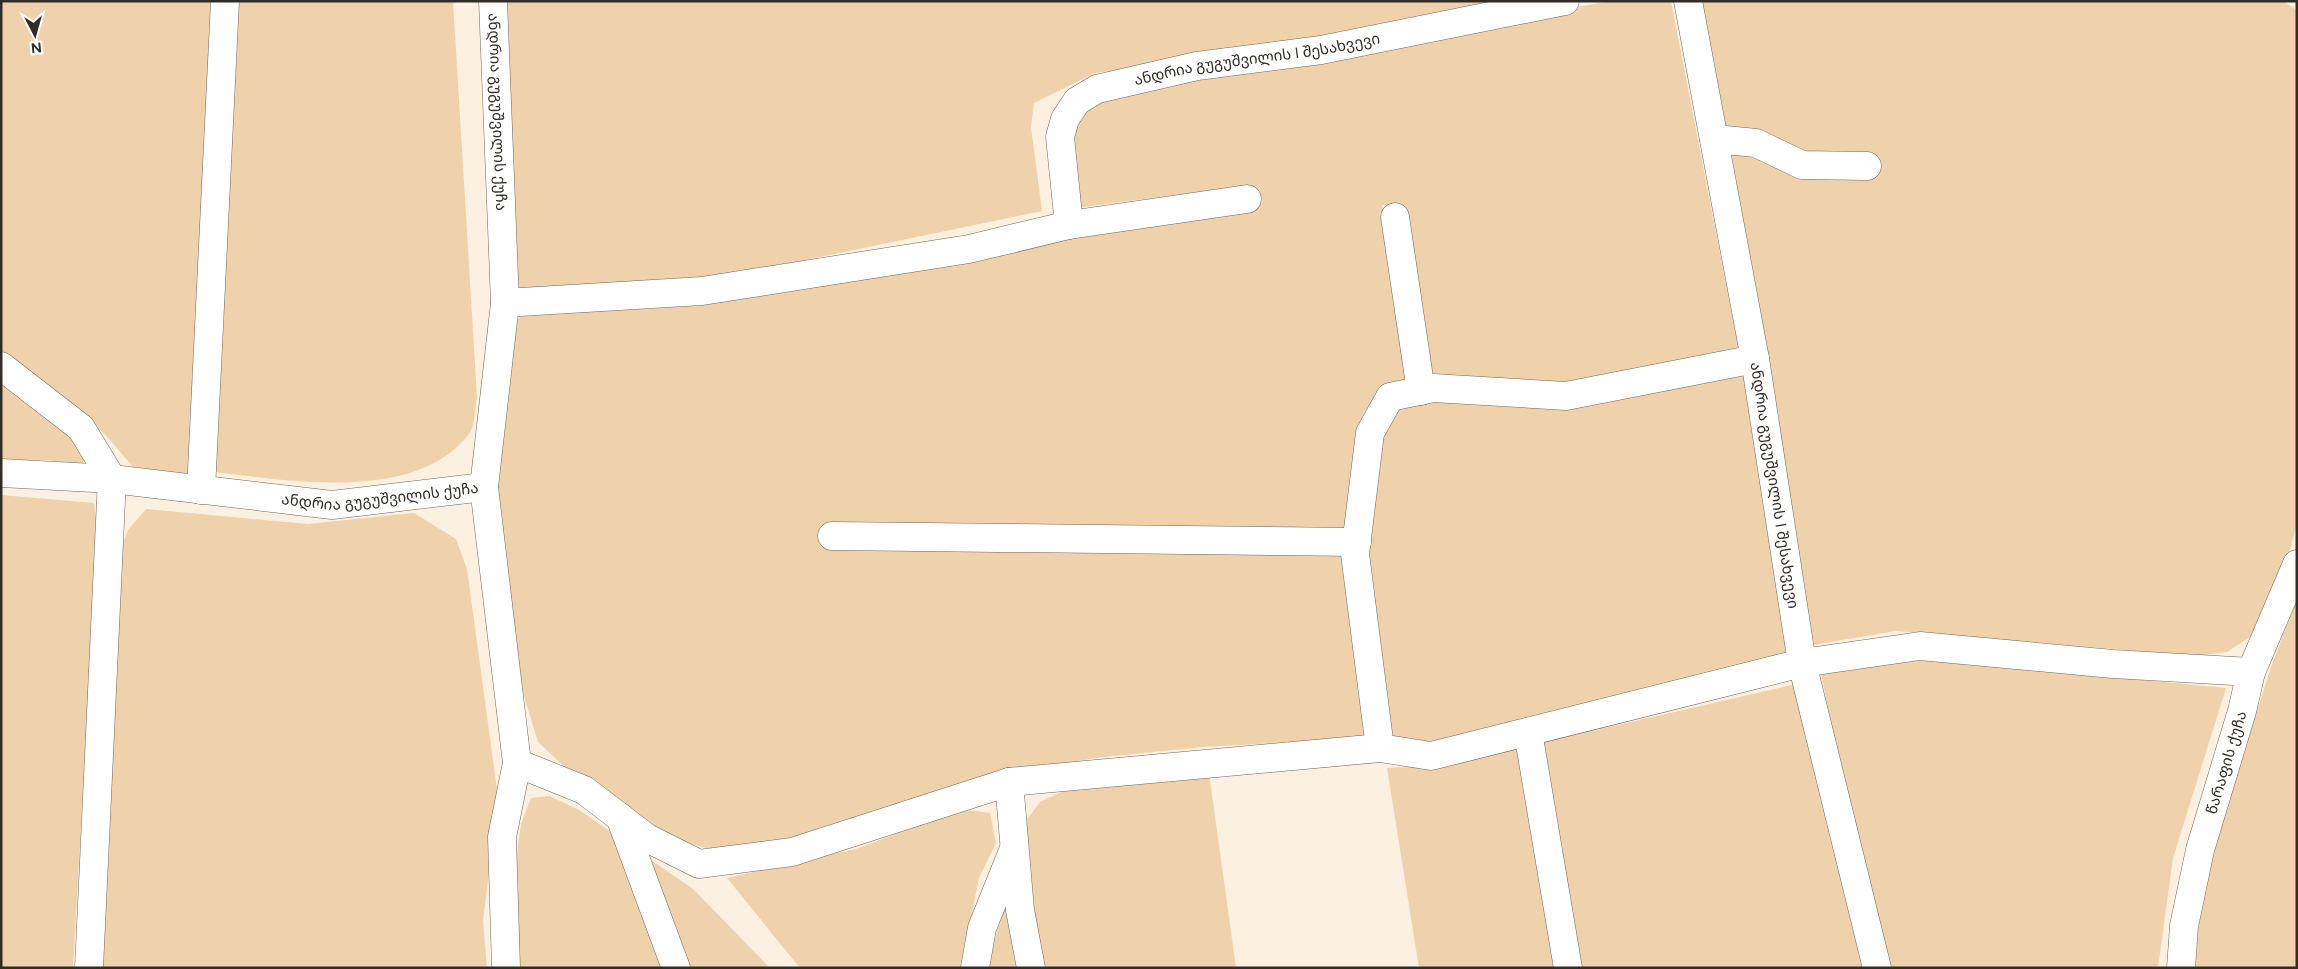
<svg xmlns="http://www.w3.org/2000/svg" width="2298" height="969" font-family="Figtree,'Noto Sans Georgian',sans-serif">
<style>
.green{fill:#efd2ab}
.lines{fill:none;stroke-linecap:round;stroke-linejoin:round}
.minor-casing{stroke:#706659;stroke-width:29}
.minor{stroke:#fff;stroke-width:28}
.labels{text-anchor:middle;stroke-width:4;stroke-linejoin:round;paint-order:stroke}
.street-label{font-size:15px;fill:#312c27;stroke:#fff}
</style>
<rect width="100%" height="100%" fill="#fcf0e1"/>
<g class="green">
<path d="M1,1H453L477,397C475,407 475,427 469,434C416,503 290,481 215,472L237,47L214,49L191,474L159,473L133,467L105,434L1,354Z"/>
<polygon points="503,1 1515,1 1347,40 1095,73 1034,103 1031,127 1042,211 738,274 523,289 513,284"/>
<polygon points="1610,1 1671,1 1738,346 1736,356 1548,386 1426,382 1401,205 1382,205 1409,384 1385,383 1363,414 1356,445 1345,522 1347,582 1369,738 1203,747 1104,757 1004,772 789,843 714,850 658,835 568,770 538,742 512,657 493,484 514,324 524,312 1250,210 1250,185 1076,208 1073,117 1107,94"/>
<polygon points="1699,1 2283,1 2297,10 2297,524 2285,568 2253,635 2227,652 2196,656 1896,631 1813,645"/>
<polygon points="1744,369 1793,652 1438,744 1389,737 1363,560 1381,434 1398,409 1426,398"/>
<polygon points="1,376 67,427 84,450 83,464 45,460 1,461"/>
<polygon points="1,495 94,503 98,531 73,968 1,968"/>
<polygon points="146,509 308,524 414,513 456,539 467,569 498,797 483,921 487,968 95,968 118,557 128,530"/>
<polygon points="2297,599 2297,968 2194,968 2203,880 2271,667"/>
<polygon points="1887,659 1956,662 2226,688 2173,858 2158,968 1884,968 1821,675"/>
<polygon points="1796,684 1865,968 1580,968 1539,743"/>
<polygon points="1520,749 1559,968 1419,968 1387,768 1432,766"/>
<polygon points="1209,773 1236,968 1044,968 1024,847 1023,825 1040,802 1069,788"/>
<polygon points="550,796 579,810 693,889 770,968 519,968 516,861 521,824 531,798"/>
<polygon points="961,809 990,813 996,843 979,878 961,968 800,968 727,878 859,848"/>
<polygon points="1009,896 1021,968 986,968 986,964"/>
</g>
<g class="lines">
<g class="minor-casing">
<g id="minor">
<path id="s1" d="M493,1L505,303L484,487L517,763L502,837L506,968"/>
<path id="s2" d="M1688,1L1755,359L1802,663L1877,968"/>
<polyline points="1714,139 1756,143 1802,165 1867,166"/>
<polyline points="1395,217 1421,391"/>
<path id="s3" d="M1069,225L1060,137L1065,119L1077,101L1097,89L1197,66L1321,50L1565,1"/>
<polyline points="505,303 702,291 969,249 1069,225 1247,199"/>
<polyline points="1,366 81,428 112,479 89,968"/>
<path id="s4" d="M1,473L112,479L332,505L484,487"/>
<polyline points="201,490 225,1"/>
<polyline points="832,536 1357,542"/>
<polyline points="1528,732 1568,968"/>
<polyline points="1380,748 1355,554 1370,433 1390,397 1433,388 1566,396 1755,359"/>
<polyline points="517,763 584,790 647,838 699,864 792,852 1009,782 1380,748 1431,756 1802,663 1920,646 2113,664 2251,672"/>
<polyline points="1009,782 1020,910 1031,968"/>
<polyline points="620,817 676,968"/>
<polyline points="975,968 982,928 1013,851"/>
<path id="s5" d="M2181,968L2184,926L2200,850L2242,711L2251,672L2297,564"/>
</g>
</g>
<use href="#minor" class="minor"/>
</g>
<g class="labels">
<g class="street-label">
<text dy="5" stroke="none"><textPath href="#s3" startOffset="315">ანდრია გუგუშვილის I შესახვევი</textPath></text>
<text dy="5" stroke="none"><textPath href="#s1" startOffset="111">ანდრია გუგუშვილის ქუჩა</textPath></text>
<text dy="5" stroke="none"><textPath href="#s2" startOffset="492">ანდრია გუგუშვილის I შესახვევი</textPath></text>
<text dy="5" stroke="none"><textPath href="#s4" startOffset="381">ანდრია გუგუშვილის ქუჩა</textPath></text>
<text dy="5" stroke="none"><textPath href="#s5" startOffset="211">წარაფის ქუჩა</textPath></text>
</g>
</g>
<rect width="2298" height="969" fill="none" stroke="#312c27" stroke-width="5"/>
<g transform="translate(35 35) rotate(174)" stroke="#ffffff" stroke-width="4" paint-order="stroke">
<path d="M0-4L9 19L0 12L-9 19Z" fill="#312c27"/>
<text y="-8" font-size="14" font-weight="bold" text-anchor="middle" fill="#312c27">N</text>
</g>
</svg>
